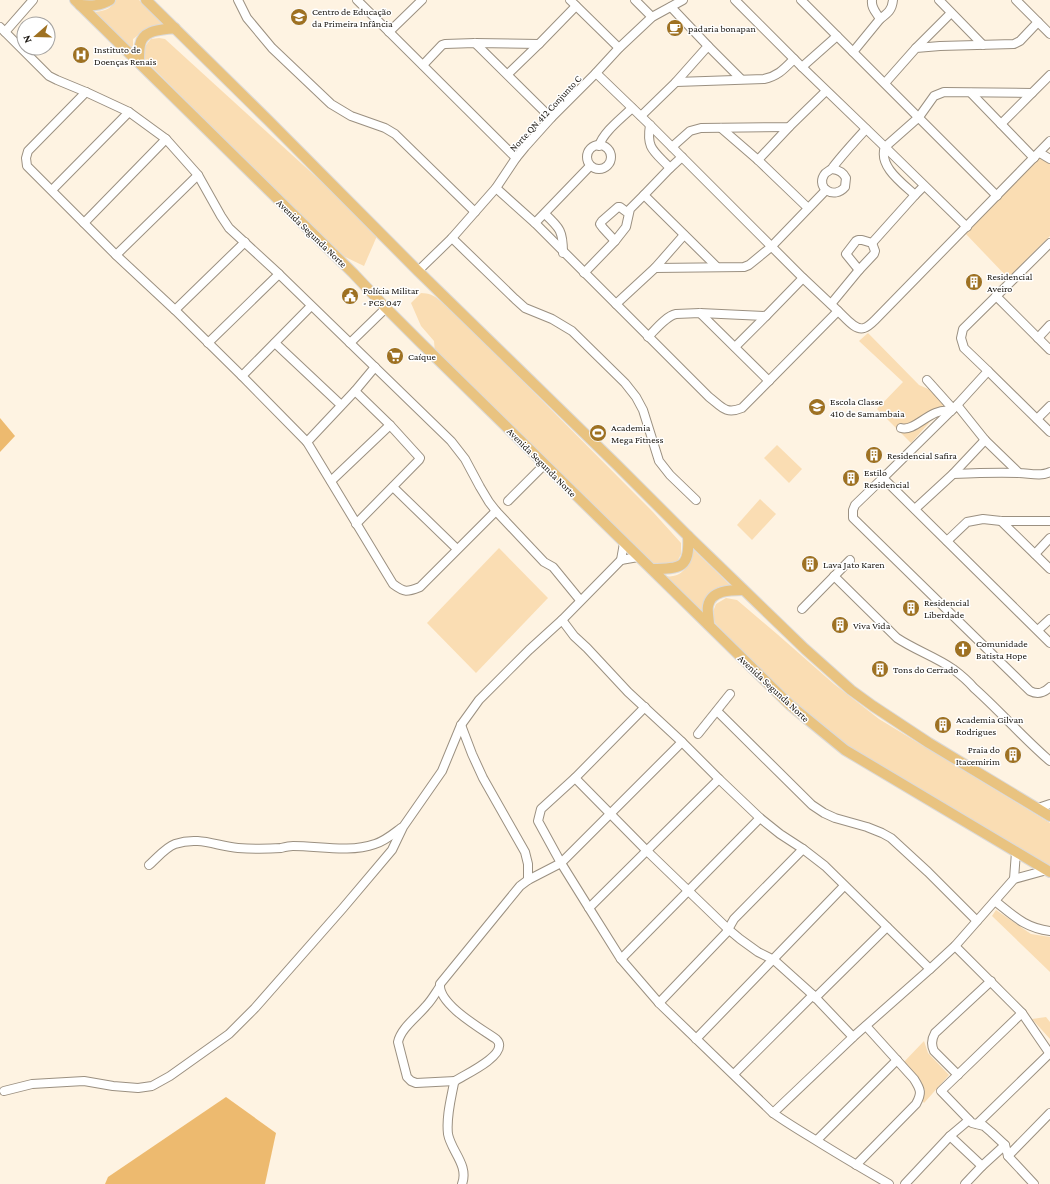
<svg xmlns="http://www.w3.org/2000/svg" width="1050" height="1184" font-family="'Crimson Pro',serif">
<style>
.green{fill:#faddb3}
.forest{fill:#edba6f}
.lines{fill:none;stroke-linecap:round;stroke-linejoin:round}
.minor-casing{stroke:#9b9081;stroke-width:10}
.major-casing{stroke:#dbdad9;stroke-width:12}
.minor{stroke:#fff;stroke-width:8}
.major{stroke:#e9c380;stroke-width:10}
.labels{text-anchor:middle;stroke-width:3;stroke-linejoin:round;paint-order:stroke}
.poi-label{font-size:10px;fill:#1b1711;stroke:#fff;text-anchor:start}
.street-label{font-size:10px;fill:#1b1711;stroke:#fff}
</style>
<rect width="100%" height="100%" fill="#fef3e2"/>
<g class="green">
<path d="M116,0H139L164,25L149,27L133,39V51L91,12C102,12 111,10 116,0Z"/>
<path d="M159,38L165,39L346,204L377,236L364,266L337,253L146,61C142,52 144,46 151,39Z"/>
<polygon points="1039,154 1050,162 1050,236 1008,278 964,232"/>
<path d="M421,293C437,293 441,304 453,311L653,512L681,543V554L676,564L653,567L435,353L434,341L421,326L411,303Z"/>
<polygon points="868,333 919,385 935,392 945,405 911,443 877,409 903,382 859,341"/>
<polygon points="777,445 802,469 789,483 764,458"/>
<polygon points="760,499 776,514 752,540 737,525"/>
<polygon points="499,548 548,598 476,673 427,623"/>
<path d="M693,549L730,585C712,589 704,593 703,614L663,576C666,576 670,577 673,576C686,574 691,560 693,549Z"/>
<polygon points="726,598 737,600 777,634 834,684 879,719 1050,823 1050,868 846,748 791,703 715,623 712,614 716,604"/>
<polygon points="996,910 1031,934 1050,937 1050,972 992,916"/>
<polygon points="1046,1017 1050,1022 1050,1039 1032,1019"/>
<polygon points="924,1041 928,1053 949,1075 924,1103 922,1100 925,1090 903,1063"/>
</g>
<g class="forest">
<polygon points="0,418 15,436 0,452"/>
<polygon points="226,1097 276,1133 265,1184 105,1184 108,1177"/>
</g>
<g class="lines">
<g class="minor-casing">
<g id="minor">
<polyline points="238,0 247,18 272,48 331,104 351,116 385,128 395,134 475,212"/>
<polyline points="357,0 516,158"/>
<polyline points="570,0 619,48"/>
<polyline points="635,0 652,17"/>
<polyline points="735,0 802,67 885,147 967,227"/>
<polyline points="801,0 997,196"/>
<path d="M872,0C871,8 876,12 880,19C888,13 892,10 893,0"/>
<polyline points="939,0 983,45"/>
<polyline points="1016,0 1050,34"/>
<polyline points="671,7 708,46 676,82"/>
<polyline points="0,27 49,76 57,80 86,92 129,112 166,139 198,175 221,216 229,228 279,274 451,441 465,459 480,487 489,502 496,511 544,562 553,567 580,600"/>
<polyline points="5,32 33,0"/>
<polyline points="389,32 422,0"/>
<polyline points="475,43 551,118"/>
<polyline points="708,46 741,79"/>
<polyline points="916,48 951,13"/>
<polyline points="853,52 880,19"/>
<polyline points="423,65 442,45 445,44 475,43 539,44 576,6"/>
<polyline points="802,67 837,36"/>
<polyline points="596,73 650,125 803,278 838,311"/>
<polyline points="508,74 539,44"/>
<polyline points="885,83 916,48 940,46 1014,44 1020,41 1038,22"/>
<path d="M86,92L28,151L26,158L27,166L116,255L175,310L242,376L307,442L393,584C405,593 407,592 420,587L496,511"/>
<polyline points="971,93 1034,158"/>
<path d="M641,116L676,82L764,79C778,76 784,69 794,59"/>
<polyline points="1001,124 1032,93"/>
<path d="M650,125C646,149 654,151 670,168"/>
<polyline points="721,128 758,160 808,208"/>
<circle cx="599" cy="157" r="12"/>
<path d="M599,146C603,132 622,118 632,108"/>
<polyline points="672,147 690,131 701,128 789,127 826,91"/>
<polyline points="1040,153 1050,159"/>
<polyline points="682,157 670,168 644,195 716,266"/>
<polyline points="758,160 789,127"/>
<path d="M832,169C839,170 843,172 846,178L845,187C834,200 816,188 824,175C826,171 831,171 833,167C843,154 855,141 866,129"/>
<path d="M496,188L535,223L709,397C721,406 725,415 742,408L838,311C845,317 855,331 864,328C868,327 872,323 875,320L1050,141"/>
<polyline points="52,190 129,112"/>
<path d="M915,195C902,183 878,166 885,147L919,117L934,96L944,92L1032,93L1050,75"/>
<polyline points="628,213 620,207 618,207 602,221 600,224 603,228 615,241 626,227 630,209 644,195"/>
<path d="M545,214C560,228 563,231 563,253"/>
<polyline points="84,223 166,139"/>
<polyline points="535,223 590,166"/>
<polyline points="452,238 515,299 525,308 552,319 572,331 625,383 636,397 643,410 659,461 670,475 696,500"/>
<polygon points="858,240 862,240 872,243 875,251 874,254 859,270 846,254 856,241"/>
<polyline points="872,243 915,195 924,186"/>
<polyline points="1050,243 963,329 961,338 964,348 988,371 957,405 883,478 1050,643"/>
<polyline points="116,255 198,175"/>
<polyline points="655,268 684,235"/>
<polyline points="418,271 452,238 496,188 516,158 525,147 551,118 596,73 619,48 652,17 683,0"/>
<polyline points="584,273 615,241"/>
<polyline points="996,296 1050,350"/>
<polyline points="616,304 655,268 744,267 749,265 771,247 826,190"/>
<polyline points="831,304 859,270"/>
<polyline points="175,310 245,242"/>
<polyline points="700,313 769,381"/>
<path d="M648,337C655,330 666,316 676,314L700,313L766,316L803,278"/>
<polyline points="1038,338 1050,325"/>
<polyline points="208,343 279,274"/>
<polyline points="275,343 341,405"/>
<polyline points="350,343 386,308"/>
<polyline points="735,347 766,316"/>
<polyline points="988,371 1050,432"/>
<polyline points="242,376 311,306"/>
<polyline points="927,380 953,409"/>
<polyline points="355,391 390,425 420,458 419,460 356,524"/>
<polyline points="957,405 985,440 1019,473"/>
<polyline points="1037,419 1050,406"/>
<path d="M901,428C916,432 930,407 951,411"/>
<polyline points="307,442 355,391 375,367"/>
<polyline points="953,474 985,440"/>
<path d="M883,478L855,505L853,510V518L1030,691C1038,695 1044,693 1050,687"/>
<polyline points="331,481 390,425"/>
<polyline points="393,487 457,549"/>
<polyline points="508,501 544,465"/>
<path d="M915,509L953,474C975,473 997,472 1019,473C1029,473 1040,477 1050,472"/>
<polyline points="1001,521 1050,569"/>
<polyline points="947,541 967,522 983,519 1001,521 1050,521"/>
<polyline points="1035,554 1050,538"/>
<polyline points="621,560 624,543"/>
<path d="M834,576L897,638C915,650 936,657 953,669C961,675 968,681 974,688C1000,711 1023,738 1050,761"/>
<polyline points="802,609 850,560"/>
<polyline points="562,620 574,636 587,648 628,692 682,742 719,779 760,818 780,834 803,849 825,866 930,969 955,946 1014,879 1047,870"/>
<polyline points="1038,630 1050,619"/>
<path d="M645,707L575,778L541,809L538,821L561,863L589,908L621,959L659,1003L773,1113C787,1123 802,1132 817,1141C841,1156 865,1170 889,1184"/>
<polyline points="717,711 812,805 824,813 835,818 867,827 882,833 891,838 928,872 977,921"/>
<polyline points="461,725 472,754 483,778 525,852 528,864 528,880"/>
<polyline points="698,734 730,694"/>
<polyline points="575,778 647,851 728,929 740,939 758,952 774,960 813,995 853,1037"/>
<polyline points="1038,808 1050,804"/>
<path d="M149,865C157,858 166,847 175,844C199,836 216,846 238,848C252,849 267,849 281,848C285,847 289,846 293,846C320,846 349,853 375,844C385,841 393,834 401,828"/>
<polyline points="1014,879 1016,852"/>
<path d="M995,901C1014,916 1025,928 1050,931"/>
<polyline points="589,908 719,779"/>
<polyline points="955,946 1022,1013 1050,1054"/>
<polyline points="621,959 760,818"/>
<path d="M439,988C435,994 431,1001 426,1006C417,1017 401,1028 398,1042L407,1077L411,1081L416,1083L455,1081"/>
<polyline points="815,998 887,927"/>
<polyline points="659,1003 726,933 734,919 803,849"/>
<polyline points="1022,1013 941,1091 969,1120 972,1123 984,1126 991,1132 1005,1145 1008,1156 1034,1184"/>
<polyline points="696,1039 844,886"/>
<polyline points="734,1074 813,995"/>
<path d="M958,1075L934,1051C931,1045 931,1040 935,1033L991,981"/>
<polyline points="4,1091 32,1084 84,1081 113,1086 138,1088 152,1086 170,1076 229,1034 255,1008 343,908 392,850 403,827 442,771 461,725 479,700 529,650 562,620 621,560 638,557"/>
<polyline points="773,1113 853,1037 930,969"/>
<polyline points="977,1124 1049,1054"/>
<polyline points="950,1136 982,1166"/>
<polyline points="817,1140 897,1060"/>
<polyline points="1008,1156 1050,1113"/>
<path d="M856,1165L916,1104C922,1093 921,1090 914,1079L866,1026"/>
<path d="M462,1184C469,1165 451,1151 448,1134C446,1117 451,1099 454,1083L455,1081C464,1075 502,1058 499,1044C499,1042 497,1040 496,1039C480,1028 438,1004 440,984L520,886L528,880L561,863L682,742"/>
<polyline points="905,1184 950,1136 969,1120"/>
<polyline points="965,1184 982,1166 1005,1145"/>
</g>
</g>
<g class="major-casing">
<g id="major">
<polyline points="75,0 353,273 386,308 421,343 790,705 845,750 1050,872"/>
<polyline points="146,0 268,120 418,271 616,464 688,536 805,649 851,690 873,706 929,743 1050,816"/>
<path d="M80,5C91,6 100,6 110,0"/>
<path d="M139,61C139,56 139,50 140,45C143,29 162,30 175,28"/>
<path d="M652,569C681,569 690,568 688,536"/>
<path d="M709,625C709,619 707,612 708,606C711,590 731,590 743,590"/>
</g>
</g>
<use href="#minor" class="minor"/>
<use href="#major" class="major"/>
</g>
<defs>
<g id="school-disc" transform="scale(0.9)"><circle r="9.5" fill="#9e7122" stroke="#fff"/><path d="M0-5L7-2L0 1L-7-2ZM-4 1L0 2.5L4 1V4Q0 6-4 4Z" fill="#fff"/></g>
<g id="cafe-disc" transform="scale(0.9)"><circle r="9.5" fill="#9e7122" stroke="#fff"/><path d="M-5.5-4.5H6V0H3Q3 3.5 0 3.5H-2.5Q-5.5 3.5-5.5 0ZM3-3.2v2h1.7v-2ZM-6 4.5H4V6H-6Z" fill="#fff"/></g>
<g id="hospital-disc" transform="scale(0.9)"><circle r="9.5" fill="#9e7122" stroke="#fff"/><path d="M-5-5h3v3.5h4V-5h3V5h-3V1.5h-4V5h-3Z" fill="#fff"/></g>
<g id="building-disc" transform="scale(0.9)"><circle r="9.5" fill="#9e7122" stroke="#fff"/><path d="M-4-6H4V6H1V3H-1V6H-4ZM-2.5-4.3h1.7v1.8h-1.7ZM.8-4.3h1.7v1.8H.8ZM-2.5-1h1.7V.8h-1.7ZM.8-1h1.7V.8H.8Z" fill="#fff"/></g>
<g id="civic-disc" transform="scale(0.9)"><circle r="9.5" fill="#9e7122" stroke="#fff"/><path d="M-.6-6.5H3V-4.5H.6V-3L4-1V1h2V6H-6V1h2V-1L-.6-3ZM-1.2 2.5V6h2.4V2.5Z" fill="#fff"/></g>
<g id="supermarket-disc" transform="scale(0.9)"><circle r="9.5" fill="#9e7122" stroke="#fff"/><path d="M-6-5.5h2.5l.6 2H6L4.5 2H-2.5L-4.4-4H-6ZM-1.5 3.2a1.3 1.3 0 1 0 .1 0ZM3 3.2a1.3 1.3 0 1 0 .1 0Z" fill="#fff"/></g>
<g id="stadium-disc" transform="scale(0.9)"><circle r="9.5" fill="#9e7122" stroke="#fff"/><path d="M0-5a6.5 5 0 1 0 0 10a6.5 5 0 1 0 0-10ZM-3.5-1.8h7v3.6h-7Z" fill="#fff"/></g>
<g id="church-disc" transform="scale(0.9)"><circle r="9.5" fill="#9e7122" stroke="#fff"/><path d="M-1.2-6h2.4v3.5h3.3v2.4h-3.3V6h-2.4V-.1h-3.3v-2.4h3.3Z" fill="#fff"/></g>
</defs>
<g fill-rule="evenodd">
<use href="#school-disc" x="299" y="17"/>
<use href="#cafe-disc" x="675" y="28"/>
<use href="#hospital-disc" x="81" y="55"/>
<use href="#building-disc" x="974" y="282"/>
<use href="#civic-disc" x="350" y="296"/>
<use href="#supermarket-disc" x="395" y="356"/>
<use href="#school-disc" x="817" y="407"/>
<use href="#stadium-disc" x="598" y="433"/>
<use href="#building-disc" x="874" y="455"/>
<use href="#building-disc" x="851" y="478"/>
<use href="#building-disc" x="810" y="564"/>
<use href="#building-disc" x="911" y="608"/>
<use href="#building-disc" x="840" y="625"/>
<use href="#church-disc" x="963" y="649"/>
<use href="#building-disc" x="880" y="669"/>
<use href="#building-disc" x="943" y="725"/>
<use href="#building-disc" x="1013" y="755"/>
</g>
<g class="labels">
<g class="poi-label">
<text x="312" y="15">Centro de Educação<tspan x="312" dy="12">da Primeira Infância</tspan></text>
<text x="688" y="32">padaria bonapan</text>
<text x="94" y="53">Instituto de<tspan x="94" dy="12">Doenças Renais</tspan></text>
<text x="987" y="280">Residencial<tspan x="987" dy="12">Aveiro</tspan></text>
<text x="363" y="294">Polícia Militar<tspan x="363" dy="12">- PCS 047</tspan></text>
<text x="408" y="360">Caíque</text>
<text x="830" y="405">Escola Classe<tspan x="830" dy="12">410 de Samambaia</tspan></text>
<text x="611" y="431">Academia<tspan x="611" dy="12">Mega Fitness</tspan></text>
<text x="887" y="459">Residencial Safira</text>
<text x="864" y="476">Estilo<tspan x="864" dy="12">Residencial</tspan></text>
<text x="823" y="568">Lava Jato Karen</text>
<text x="924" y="606">Residencial<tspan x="924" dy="12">Liberdade</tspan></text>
<text x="853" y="629">Viva Vida</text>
<text x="976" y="647">Comunidade<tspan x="976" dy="12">Batista Hope</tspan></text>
<text x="893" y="673">Tons do Cerrado</text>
<text x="956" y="723">Academia Gilvan<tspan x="956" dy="12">Rodrigues</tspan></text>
<text x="1000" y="753" text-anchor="end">Praia do<tspan x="1000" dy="12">Itacemirim</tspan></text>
</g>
<g class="street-label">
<text transform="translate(545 113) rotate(-47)" y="4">Norte QN 412 Conjunto C</text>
<text transform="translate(312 233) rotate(44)" y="4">Avenida Segunda Norte</text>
<text transform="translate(542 462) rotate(45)" y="4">Avenida Segunda Norte</text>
<text transform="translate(774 688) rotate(43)" y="4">Avenida Segunda Norte</text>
</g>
</g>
<g transform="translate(36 36) rotate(250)"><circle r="19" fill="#ffffff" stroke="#a4a2a0"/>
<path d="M0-3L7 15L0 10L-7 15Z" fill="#9e7122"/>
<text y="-6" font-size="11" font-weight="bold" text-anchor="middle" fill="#1b1711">N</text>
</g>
</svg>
